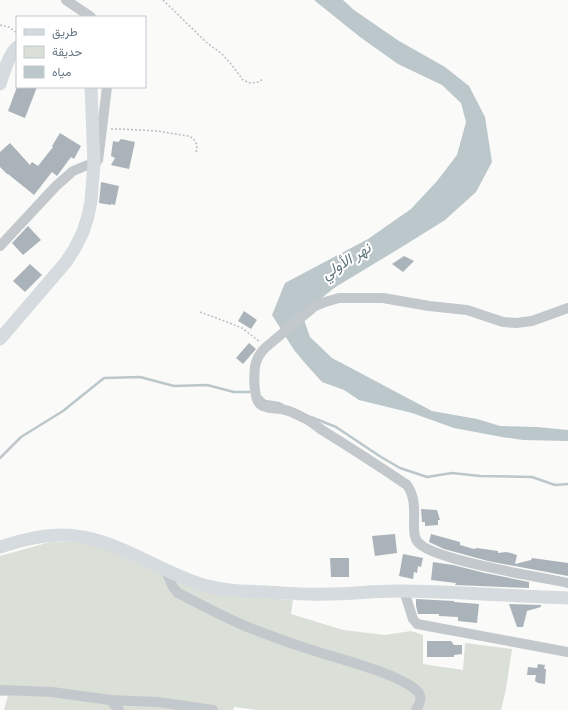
<svg xmlns="http://www.w3.org/2000/svg" width="568" height="710" font-family="Poppins,Vazirmatn,sans-serif">
<style>
.green{fill:#dadfd7}
.water{fill:#bbc7cb}
.lines{fill:none;stroke-linecap:round;stroke-linejoin:round}
.stream{stroke:#bbc7cb;stroke-width:2.5}
.building{fill:#aab3b9}
.path{stroke:#bbbfc2;stroke-width:1.5;stroke-dasharray:2 2;stroke-linecap:butt}
.minor{stroke:#c3c8cc;stroke-width:10}
.major{stroke:#d6dbdf;stroke-width:13}
.labels{text-anchor:middle;stroke-width:4;stroke-linejoin:round;paint-order:stroke}
.water-label{font-size:15px;font-style:italic;fill:#60757c;stroke:#fff}
</style>
<rect width="100%" height="100%" fill="#fafaf8"/>
<polygon class="green" points="50,542 86,542 119,554 222,595 293,600 291,614 343,630 385,635 411,631 423,635 423,664 463,670 465,643 512,649 506,689 501,710 257,710 234,707 233,710 4,710 8,696 0,696 0,556"/>
<polygon class="water" points="314,0 343,0 354,10 399,41 445,67 469,86 485,117 492,162 476,192 445,220 405,245 334,288 302,314 310,337 332,358 432,411 477,419 500,426 537,427 568,430 568,441 523,440 502,437 454,428 412,413 359,400 344,390 322,382 304,362 294,350 272,315 285,283 368,239 411,209 437,181 457,155 466,122 461,103 442,85 398,64 360,37"/>
<g class="lines">
<g class="stream">
<polyline points="260,396 265,401 278,403 283,405"/>
<polyline points="311,417 336,427 381,457 400,468 427,477 452,473 480,476 532,477 555,485 568,484"/>
<polyline points="0,458 21,437 63,411 104,378 140,377 174,386 207,385 234,392 249,392"/>
</g>
</g>
<g class="building">
<polygon points="17,87 37,87 25,118 8,111"/>
<polygon points="60,133 81,146 74,159 71,157 57,176 52,172 34,195 8,174 7,174 0,167 0,152 10,143 30,165 32,162 38,166 53,147 52,146"/>
<polygon points="121,139 135,142 129,169 111,165 115,158 111,156 113,141 118,142"/>
<polygon points="101,182 119,186 115,205 111,204 111,205 99,203"/>
<polygon points="28,226 41,240 23,255 12,243"/>
<polygon points="404,256 414,261 403,272 392,264"/>
<polygon points="30,264 42,275 25,292 13,281"/>
<polygon points="244,311 257,320 251,329 238,321"/>
<polygon points="249,343 256,349 243,364 236,358"/>
<polygon points="421,509 437,510 440,520 438,520 438,525 425,526 425,522 422,522"/>
<polygon points="395,534 397,553 375,556 372,536"/>
<polygon points="431,534 460,542 460,545 474,549 477,548 498,551 498,553 506,552 511,553 517,555 515,564 531,560 532,558 568,563 568,576 488,561 444,549 429,542"/>
<polygon points="403,554 423,558 421,567 418,566 417,573 414,572 413,579 399,576"/>
<polygon points="330,558 349,558 349,577 331,577"/>
<polygon points="433,562 453,565 485,573 529,582 529,588 455,585 456,583 431,580"/>
<polygon points="416,599 454,601 454,602 479,604 477,623 458,621 458,617 439,616 439,614 418,614 416,606"/>
<polygon points="509,604 541,605 541,607 527,611 523,627 517,627"/>
<polygon points="427,641 451,641 454,645 462,645 462,654 454,655 454,657 427,657"/>
<polygon points="538,664 545,665 544,669 546,669 545,684 538,683 535,681 536,675 527,675 528,667 537,668"/>
</g>
<g class="lines">
<g class="path">
<polyline points="163,0 206,42 222,54 231,64 243,80 250,83 258,82 263,79"/>
<polyline points="0,25 9,27 17,33"/>
<polyline points="111,129 121,129 157,131 188,136 193,138 197,145 196,154"/>
<polyline points="200,312 227,322 242,328 260,342"/>
</g>
<g class="minor">
<polyline points="66,0 91,17"/>
<polyline points="0,246 56,186 73,171 85,166 94,164 98,160 99,153 107,87"/>
<path d="M568,308L532,321L516,323L503,322L467,310L429,306L383,298H339L325,302L315,306L265,348C260,353 256,360 255,367C254,375 253,400 261,405C266,409 278,408 285,410C291,411 298,415 304,418C311,421 316,426 322,430C351,448 379,466 407,485C416,498 414,512 414,526C414,531 414,537 417,541C429,560 541,577 568,583"/>
<path d="M165,569L173,587L178,593C204,606 230,621 258,631C278,639 298,646 318,652C345,660 371,667 396,678C403,682 412,685 417,691C423,696 420,704 416,710"/>
<polyline points="404,591 413,619 417,624 568,652"/>
<polyline points="0,690 52,692 110,700 158,702 213,710"/>
<polyline points="110,700 119,710"/>
</g>
<g class="major">
<path d="M0,84C4,72 8,56 17,47"/>
<polyline points="0,339 66,262 75,248 83,232 88,216 91,201 94,164 91,87"/>
<path d="M0,547C26,538 55,531 83,537C125,545 160,571 200,584C222,591 244,591 266,592C286,593 306,595 326,594C353,594 379,590 405,591C459,592 514,596 568,598"/>
</g>
</g>
<g class="labels">
<g class="water-label">
<text transform="translate(346 261) rotate(-32)" y="5">نهر الأولي</text>
</g>
</g>
<rect x="16" y="16" width="130" height="72" fill="#ffffff" stroke="#c1c8cd"/>
<rect x="24" y="29" width="20" height="6" fill="#d6dbdf" stroke="#c1c8cd"/>
<text x="52" y="36" font-size="12" fill="#657683">طريق</text>
<rect x="24" y="46" width="20" height="12" fill="#dadfd7" stroke="#c1c8cd"/>
<text x="52" y="56" font-size="12" fill="#657683">حديقة</text>
<rect x="24" y="66" width="20" height="12" fill="#bbc7cb" stroke="#c1c8cd"/>
<text x="52" y="76" font-size="12" fill="#657683">مياه</text>
</svg>
